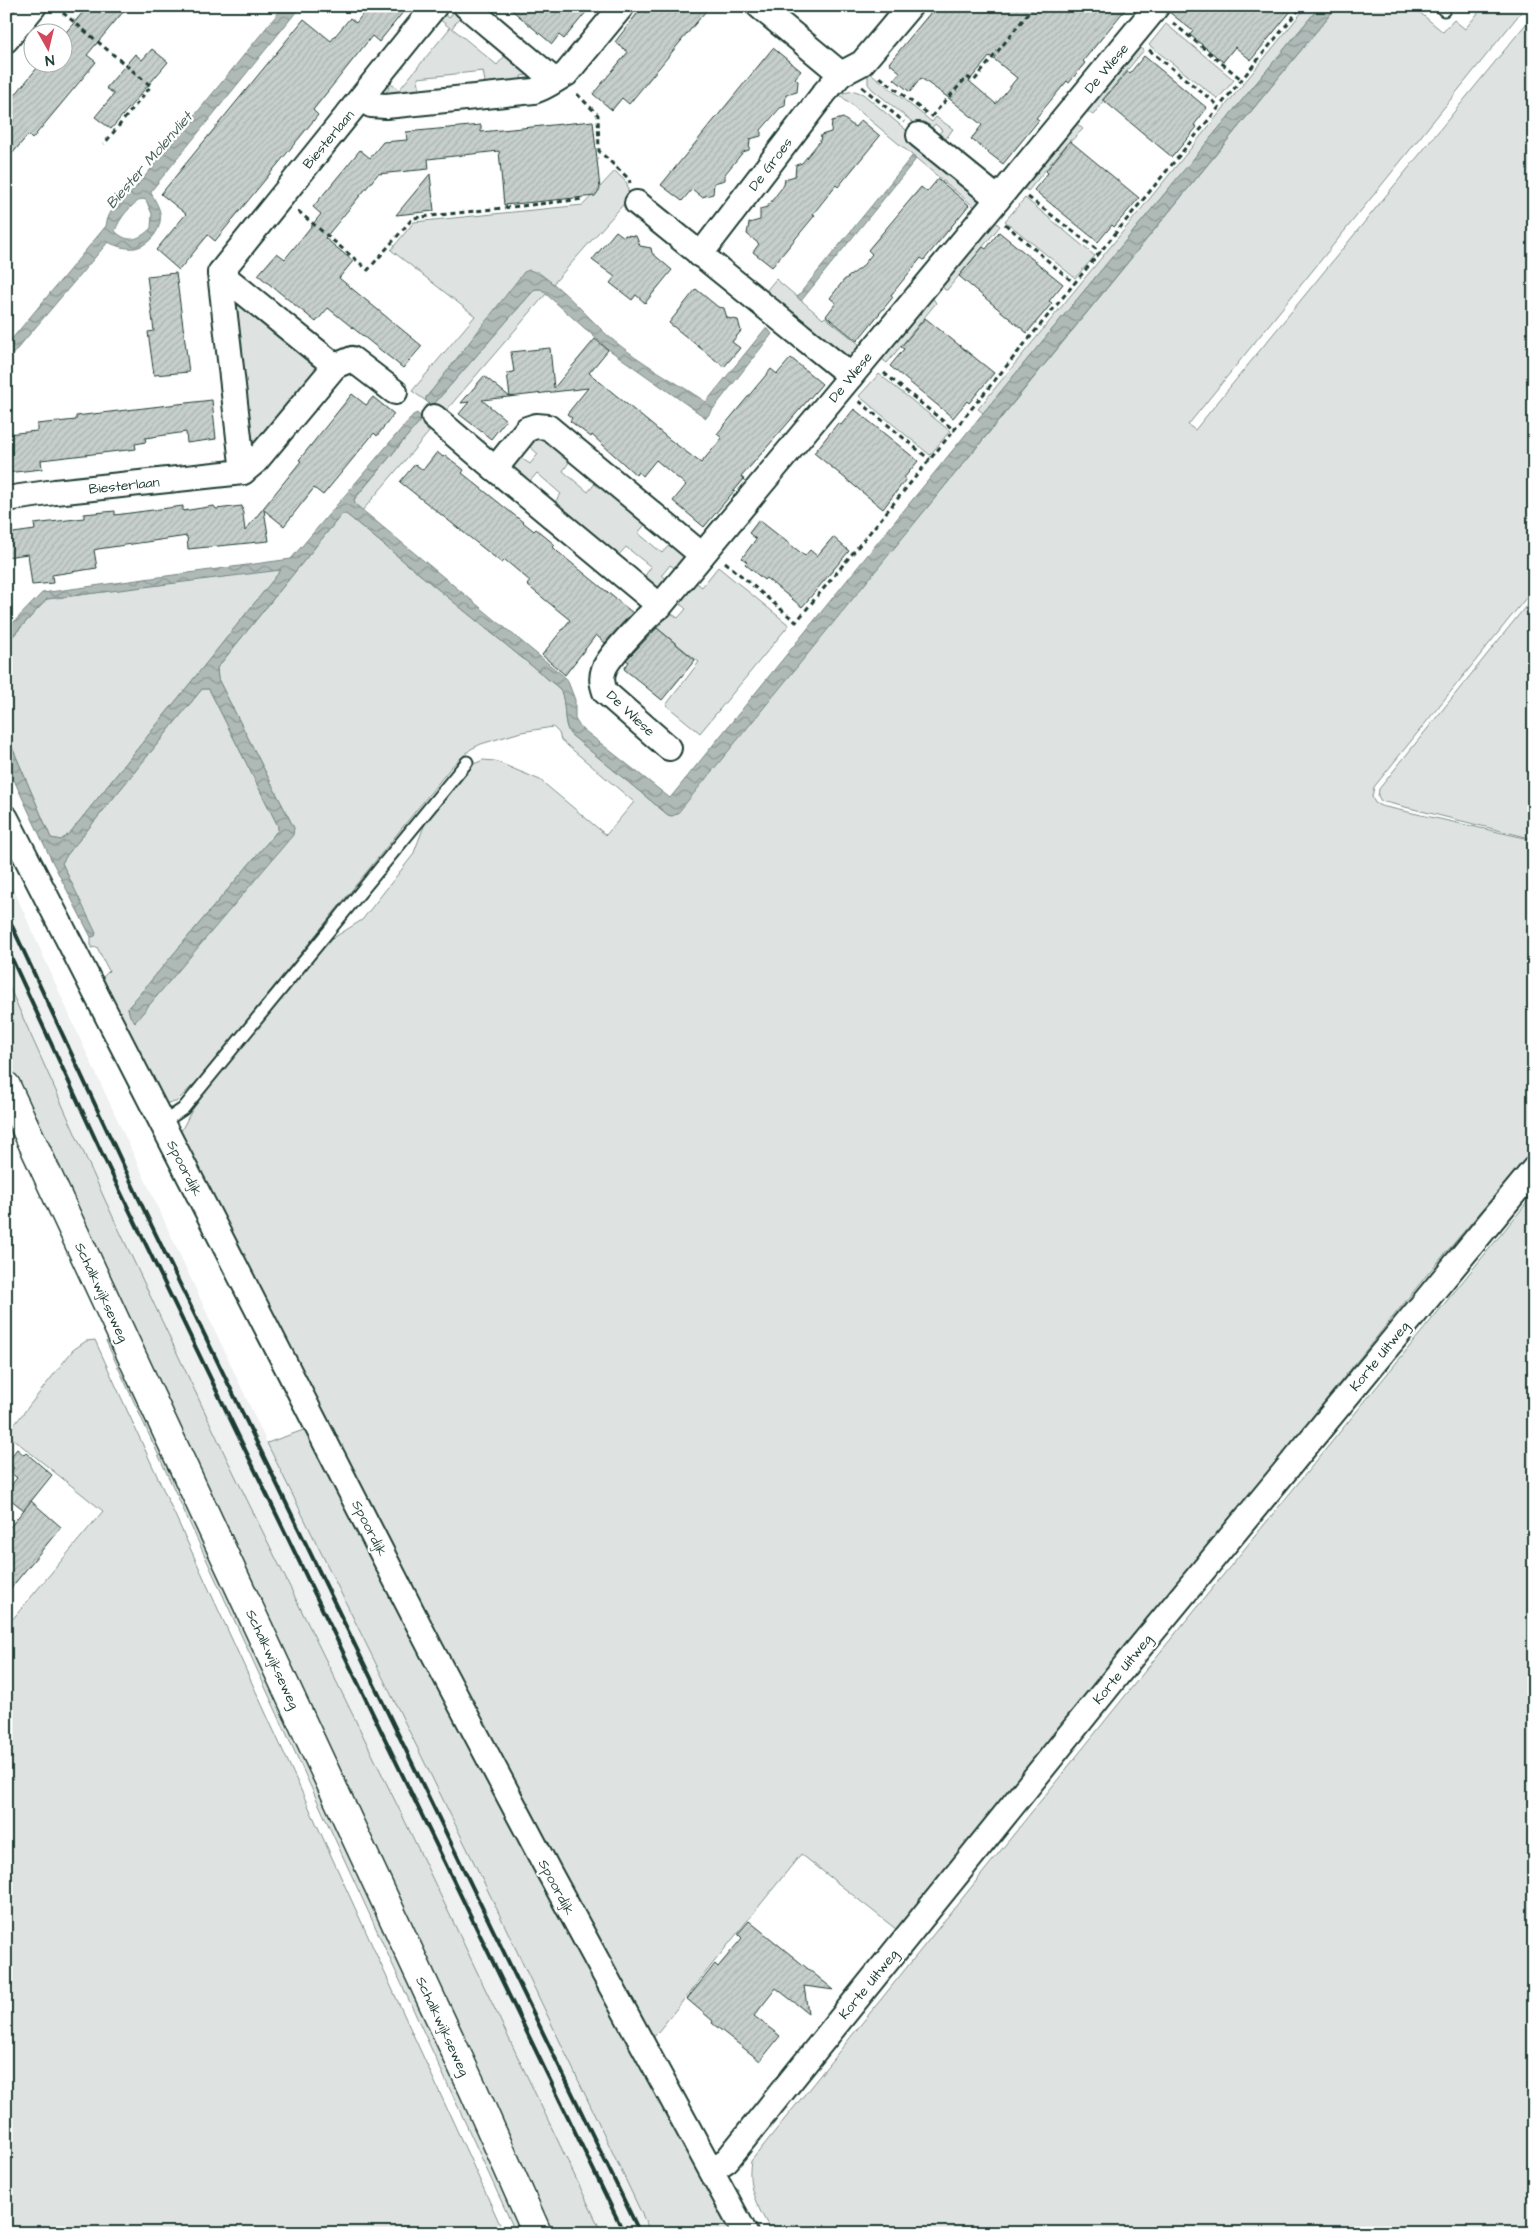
<svg xmlns="http://www.w3.org/2000/svg" width="1540" height="2239" font-family="'Architects Daughter',sans-serif">
<style>
.built{fill:#eef1f0}
.green{fill:#dee3e2;stroke:#7e908b}
.water{fill:url(#water-waves);stroke:#758883;fill-rule:evenodd}
.building{fill:url(#building-hatch);stroke:#1f3d34;fill-rule:evenodd}
.lines{fill:none;stroke-linecap:round;stroke-linejoin:round}
.lane-casing{stroke:#1f3d34;stroke-width:15}
.street-casing{stroke:#1f3d34;stroke-width:28}
.secondary-casing{stroke:#1f3d34;stroke-width:31}
.path{stroke:#1f3d34;stroke-width:3;stroke-dasharray:5 4;stroke-linecap:butt}
.lane{stroke:#fff;stroke-width:11}
.street{stroke:#fff;stroke-width:24}
.secondary{stroke:#fff;stroke-width:28}
.rail{stroke:#1f3d34;stroke-width:4}
.labels{text-anchor:middle;stroke-width:4.5;stroke-linejoin:round;paint-order:stroke}
.street-label{font-size:14px;fill:#1f3d34;stroke:#fff}
.water-label{font-size:15px;font-style:italic;fill:#4a625b;stroke:#fff}
</style>
<defs>
<pattern id="water-waves" width="16" height="10" patternUnits="userSpaceOnUse" patternTransform="scale(1.25)"><rect width="16" height="10" fill="#afbab7"/><path d="M0 5q4-4 8 0t8 0" fill="none" stroke="#8e9896"/></pattern>
<pattern id="building-hatch" width="6" height="6" patternUnits="userSpaceOnUse" patternTransform="scale(1.25)"><rect width="6" height="6" fill="#c7cfcc"/><path d="M-1 1l2-2M0 6l6-6M5 7l2-2" fill="none" stroke="#aab3b0"/></pattern>
</defs>
<rect width="100%" height="100%" fill="#fff"/>
<filter id="ink" filterUnits="userSpaceOnUse"><feTurbulence type="fractalNoise" baseFrequency=".02" numOctaves="2"/><feDisplacementMap in="SourceGraphic" scale="10" xChannelSelector="R" yChannelSelector="G"/><feConvolveMatrix kernelMatrix="1 2 1 2 8 2 1 2 1" color-interpolation-filters="sRGB"/></filter>
<g filter="url(#ink)">
<polygon class="built" points="6,872 82,1043 267,1443 493,1901 651,2233 602,2233 403,1817 226,1457 105,1200 6,980"/>
<g class="green">
<polygon points="1307,6 1320,6 983,413 978,409"/>
<path d="M1337,6H1412L1443,32L1454,20L1465,29L1484,6H1526L1188,425L1195,430L1534,14V588L1374,787L1372,797L1375,803L1381,806L1534,840V1149L1426,1276L897,1930L801,1854L649,2043L563,1888L341,1458L343,1450L320,1404L311,1400L180,1133L192,1110L213,1082L330,940L362,920L413,855L426,821L462,775L474,764L483,760L495,761L540,780L606,835L634,802L561,740L559,733L553,727L521,732L481,744L471,749L452,766L201,1077L176,1102L159,1104L107,1000L110,992L103,977L109,971L97,947L91,948V937L95,936L62,863L67,855L202,689H209L278,826V830L128,1008L130,1016L135,1022L294,828L218,679L217,668L342,514H346L560,689C568,705 561,720 570,734L668,815L672,816L997,423Z"/>
<polygon points="456,9 462,15 452,28 497,65 509,51 536,74 521,76 522,86 486,88 483,71 418,78 420,92 383,96 389,88 383,83 386,79 399,90 450,28 437,17 441,11 449,18"/>
<polygon points="1166,24 1234,80 1218,99 1149,45"/>
<polygon points="1137,46 1144,50 1102,100 1103,102 1093,115 1087,111 1086,105"/>
<polygon points="868,71 932,122 936,117 953,129 942,144 935,139 942,130 935,124 927,134 872,89 868,84"/>
<polygon points="855,91 863,94 917,139 976,193 979,200 977,209 840,95 842,93"/>
<polygon points="1076,123 1083,129 1072,140 1070,140 1028,191 1020,185"/>
<polygon points="615,171 627,183 629,198 553,284 537,271 426,397 426,401 412,391 475,316 391,250 414,222 583,205"/>
<polygon points="1025,198 1095,256 1075,278 1005,221"/>
<polygon points="994,221 1000,226 947,290 945,290 940,284"/>
<polygon points="776,279 823,319 825,317 864,348 856,357 848,358 766,295 766,291"/>
<polygon points="535,289 541,289 546,294 443,414 429,404 434,404"/>
<polygon points="932,297 936,303 887,363 879,357"/>
<polygon points="232,300 322,370 252,451"/>
<polygon points="879,374 950,431 930,455 859,396"/>
<polygon points="421,417 425,420 422,425 429,432 362,511 355,504 354,500 420,421"/>
<path d="M540,436L546,437L572,458L563,471L588,492L598,480L648,521L638,533L662,553L673,541L687,555L681,573L670,565L662,575L672,584C658,592 654,589 642,580L651,567L626,547L615,559L551,507L561,494L537,473L526,486L511,469L512,462L518,456L530,464L538,454L527,444L533,439Z"/>
<polygon points="718,567 789,625 700,733 666,705 699,662 657,628 669,612 678,618 686,609 677,601 694,581 702,587"/>
<polygon points="282,569 69,834 61,840 51,838 9,740 6,741 6,644 47,599"/>
<polygon points="1534,596 1534,839 1381,801 1378,796 1379,789"/>
<polygon points="6,980 105,1200 226,1457 403,1817 602,2233 547,2233 6,1063"/>
<path d="M1534,1194V2233H772C759,2208 746,2190 751,2161L1162,1650Z"/>
<polygon points="95,1340 147,1454 504,2233 480,2233 479,2231 475,2233 6,2233 6,1627 103,1511 7,1434 73,1350 86,1341"/>
<polygon points="106,1341 116,1348 523,2233 516,2233"/>
<polygon points="312,1427 733,2233 651,2233 493,1901 267,1443"/>
</g>
<g class="water">
<path d="M284,6H301L151,191C153,199 159,205 160,213C163,228 150,245 135,248C125,249 116,246 108,242L6,362V346L106,226C108,210 120,200 133,191ZM142,199L146,200L152,214L151,228C139,240 128,244 115,231C119,219 131,204 142,199Z"/>
<path d="M1320,6H1337L677,814L672,816L668,815L570,734C562,720 567,704 560,689L346,514H342L217,668L218,679L294,828L293,835L135,1022L130,1016L128,1008L278,830V826L209,689H202L67,855L62,863L96,933L95,936L91,937L50,857L6,763V741L9,740L51,838L61,840L69,834L281,570L47,599L6,643V630L42,593L291,559L413,415L417,413L421,417L420,421L354,499L355,504L567,679L575,700V719L580,727L670,798L983,413Z"/>
<polygon points="913,155 916,159 801,301 797,297"/>
<path d="M529,270C553,275 592,323 613,340C641,363 676,382 706,402L765,329H768L772,334L706,418L608,349L546,294L541,289H535L434,404H429L426,401V398L524,272Z"/>
</g>
<g class="building">
<polygon points="88,6 128,6 87,55 96,62 32,139 28,135 6,161 6,106 42,62 62,62 62,37"/>
<polygon points="369,6 408,6 379,42 372,36 313,110 318,115 215,241 208,235 179,270 156,250 186,214 161,194 304,19 331,41 350,18 356,23"/>
<polygon points="507,6 591,6 564,39 559,35 552,44"/>
<polygon points="643,6 710,6 629,104 622,98 612,110 593,94 628,52 615,42"/>
<path d="M936,6H1128L1083,61L1085,63L1069,83L1067,81L1036,118L1039,120L1003,164L971,139L982,125L946,96L921,78L910,92L894,79L900,72L889,63ZM990,56L1017,78L996,104L969,81Z"/>
<polygon points="1170,6 1295,6 1251,60 1235,47 1223,62 1190,35 1193,31 1169,12"/>
<polygon points="773,48 801,71 795,78 798,81 797,92 786,95 785,106 780,108 761,130 761,136 750,139 749,150 743,152 725,174 725,180 714,183 713,194 702,197 692,189 682,201 661,185"/>
<polygon points="152,49 168,62 111,129 95,117 114,94 106,88 135,54 142,60"/>
<polygon points="1144,56 1207,108 1194,125 1197,127 1172,157 1103,100 1128,71 1130,73"/>
<polygon points="843,118 855,127 861,120 880,136 838,187 836,185 813,214 815,215 772,267 753,252 759,244 747,234 749,223 760,220 760,209 767,207 784,185 785,179 795,176 796,165 802,163 815,147 820,141 821,135 831,132 832,121"/>
<polygon points="593,121 600,189 595,196 504,205 499,151 428,159 429,169 378,174 325,238 353,261 339,278 422,346 403,368 328,308 316,322 258,275 277,253 285,259 321,214 313,207 360,150 370,158 383,142 407,140 406,132 481,125 481,132"/>
<polygon points="1070,141 1139,198 1114,227 1112,225 1098,242 1034,190 1048,173 1046,171"/>
<polygon points="430,174 434,211 396,215"/>
<polygon points="938,179 969,205 924,260 921,258 891,295 893,297 857,341 826,316 836,303 830,298 844,280 861,268 872,254 868,250 921,187 927,192"/>
<polygon points="616,231 624,237 625,235 636,236 640,246 651,248 652,253 672,270 645,303 636,295 632,300 610,283 615,277 592,260"/>
<polygon points="999,232 1063,284 1049,301 1052,303 1027,333 959,276 983,247 986,249"/>
<polygon points="176,273 189,372 154,375 148,332 154,331 147,276"/>
<polygon points="696,289 718,307 724,308 727,318 738,320 741,331 732,342 740,348 724,367 669,323"/>
<polygon points="925,318 994,373 969,403 967,401 953,418 890,366 904,349 901,347"/>
<polygon points="595,339 608,350 589,373 669,439 701,463 722,438 717,434 771,369 777,374 791,358 822,384 741,477 744,479 704,527 673,501 686,485 656,460 643,476 638,472 636,475 592,435 591,437 570,421 572,418 567,414 588,388 482,400 506,420 491,439 459,414 469,402 461,403 484,376 510,397 507,373 514,372 511,352 550,348 554,388"/>
<polygon points="352,394 366,405 373,397 394,414 377,436 374,433 323,495 314,488 284,526 264,510 269,541 188,549 187,536 98,549 94,550 97,568 52,575 53,583 32,585 28,554 6,557 6,534 35,530 34,524 84,518 84,514 115,511 115,515 183,506 183,511 214,506 216,509 242,506 245,531 301,461 299,460"/>
<polygon points="212,400 216,439 187,443 186,432 145,438 146,442 135,444 136,449 41,460 42,469 6,473 6,434 37,431 37,424 76,420 76,416"/>
<polygon points="854,409 918,461 904,478 906,479 883,509 814,453 838,423 841,425"/>
<polygon points="437,452 443,457 445,455 464,470 462,473 534,531 536,529 555,545 553,547 558,552 633,613 605,643 596,635 565,675 542,655 570,620 527,585 530,581 505,560 502,563 400,482 415,464 423,470"/>
<polygon points="759,520 805,556 810,550 817,556 833,537 849,551 802,607 766,578 764,580 745,564 747,562 742,558 756,539 749,533"/>
<polygon points="657,628 695,660 662,700 624,669 629,662 626,660"/>
<polygon points="17,1449 24,1455 26,1453 52,1475 24,1510 6,1496 6,1492 17,1478 10,1472 14,1468 7,1462"/>
<polygon points="31,1501 61,1527 6,1594 6,1532"/>
<polygon points="749,1921 834,1990 804,1986 808,2013 776,1988 754,2016 780,2036 760,2061 712,2023 713,2021 687,1999 715,1964 718,1967 742,1938 738,1934"/>
</g>
<g class="lines">
<g class="lane-casing">
<g id="lane">
<polyline points="1440,6 1444,10"/>
<polyline points="162,1123 183,1109 467,762"/>
</g>
</g>
<g class="street-casing">
<g id="street">
<polyline points="466,6 549,76 555,79"/>
<polyline points="759,6 841,74"/>
<polyline points="6,40 34,6"/>
<path d="M361,99L371,105L386,106L534,91C547,87 555,80 566,74L622,6"/>
<polyline points="919,135 998,199 1157,6"/>
<polyline points="637,203 851,376"/>
<polyline points="700,255 825,92 841,74 862,63 910,6"/>
<polyline points="335,366 352,359 395,392"/>
<polyline points="434,417 495,469"/>
<polyline points="243,472 220,273 435,6"/>
<polyline points="6,499 55,492 243,472 255,462 335,366 220,273"/>
<polyline points="660,606 495,469 527,429 536,426 548,427 702,555"/>
<path d="M669,748L605,692C602,683 601,678 604,669C609,656 648,615 660,606L998,199"/>
<polyline points="6,818 431,1649 549,1872 745,2233"/>
<polyline points="712,2170 727,2160 1136,1652 1534,1169"/>
</g>
</g>
<g class="secondary-casing">
<polyline id="secondary" points="6,1086 473,2089 537,2233"/>
</g>
<g class="path">
<polyline points="56,7 151,86 104,144"/>
<polyline points="1173,23 1241,79"/>
<polyline points="1149,50 1219,106"/>
<polyline points="880,77 926,113"/>
<polyline points="862,87 904,122"/>
<polyline points="577,94 598,115 599,151 629,179 630,183"/>
<polyline points="931,117 967,77 974,81 1034,6"/>
<polyline points="1028,197 1101,253"/>
<polyline points="298,211 368,270 413,218 584,199"/>
<polyline points="1005,224 1075,284"/>
<polyline points="884,373 954,430 1302,6"/>
<polyline points="859,401 930,460"/>
<polyline points="725,562 796,622 954,430"/>
</g>
<use href="#lane" class="lane"/>
<use href="#street" class="street"/>
<use href="#secondary" class="secondary"/>
<g class="rail">
<polyline points="6,913 145,1212 640,2233"/>
<polyline points="6,946 105,1160 624,2233"/>
</g>
</g>
</g>
<g class="labels">
<g class="street-label">
<text transform="translate(1106 68) rotate(-50)" y="5">De Wiese</text>
<text transform="translate(328 139) rotate(-50)" y="5">Biesterlaan</text>
<text transform="translate(770 164) rotate(-53)" y="5">De Groes</text>
<text transform="translate(850 377) rotate(-51)" y="5">De Wiese</text>
<text transform="translate(124 485) rotate(-6)" y="5">Biesterlaan</text>
<text transform="translate(631 713) rotate(43)" y="5">De Wiese</text>
<text transform="translate(185 1168) rotate(63)" y="5">Spoordijk</text>
<text transform="translate(102 1292) rotate(65)" y="5">Schalkwijkseweg</text>
<text transform="translate(1379 1356) rotate(-51)" y="5">Korte Uitweg</text>
<text transform="translate(370 1528) rotate(63)" y="5">Spoordijk</text>
<text transform="translate(273 1659) rotate(65)" y="5">Schalkwijkseweg</text>
<text transform="translate(1122 1669) rotate(-51)" y="5">Korte Uitweg</text>
<text transform="translate(557 1887) rotate(62)" y="5">Spoordijk</text>
<text transform="translate(868 1984) rotate(-51)" y="5">Korte Uitweg</text>
<text transform="translate(443 2026) rotate(65)" y="5">Schalkwijkseweg</text>
</g>
<g class="water-label">
<text transform="translate(149 160) rotate(-49)" y="5">Biester Molenvliet</text>
</g>
</g>
<rect width="1540" height="2239" fill="none" stroke="#fff" stroke-width="25"/>
<rect x="12" y="12" width="1515" height="2214" fill="none" stroke="#1f3d34" stroke-width="2" filter="url(#ink)"/>
<g transform="translate(48 48) rotate(172)"><circle r="24" fill="#ffffff" stroke="#a5b1ae"/>
<path d="M0-4L9 19L0 12L-9 19Z" fill="#d1495b"/>
<text y="-8" font-size="14" font-weight="bold" text-anchor="middle" fill="#1f3d34">N</text>
</g>
</svg>
